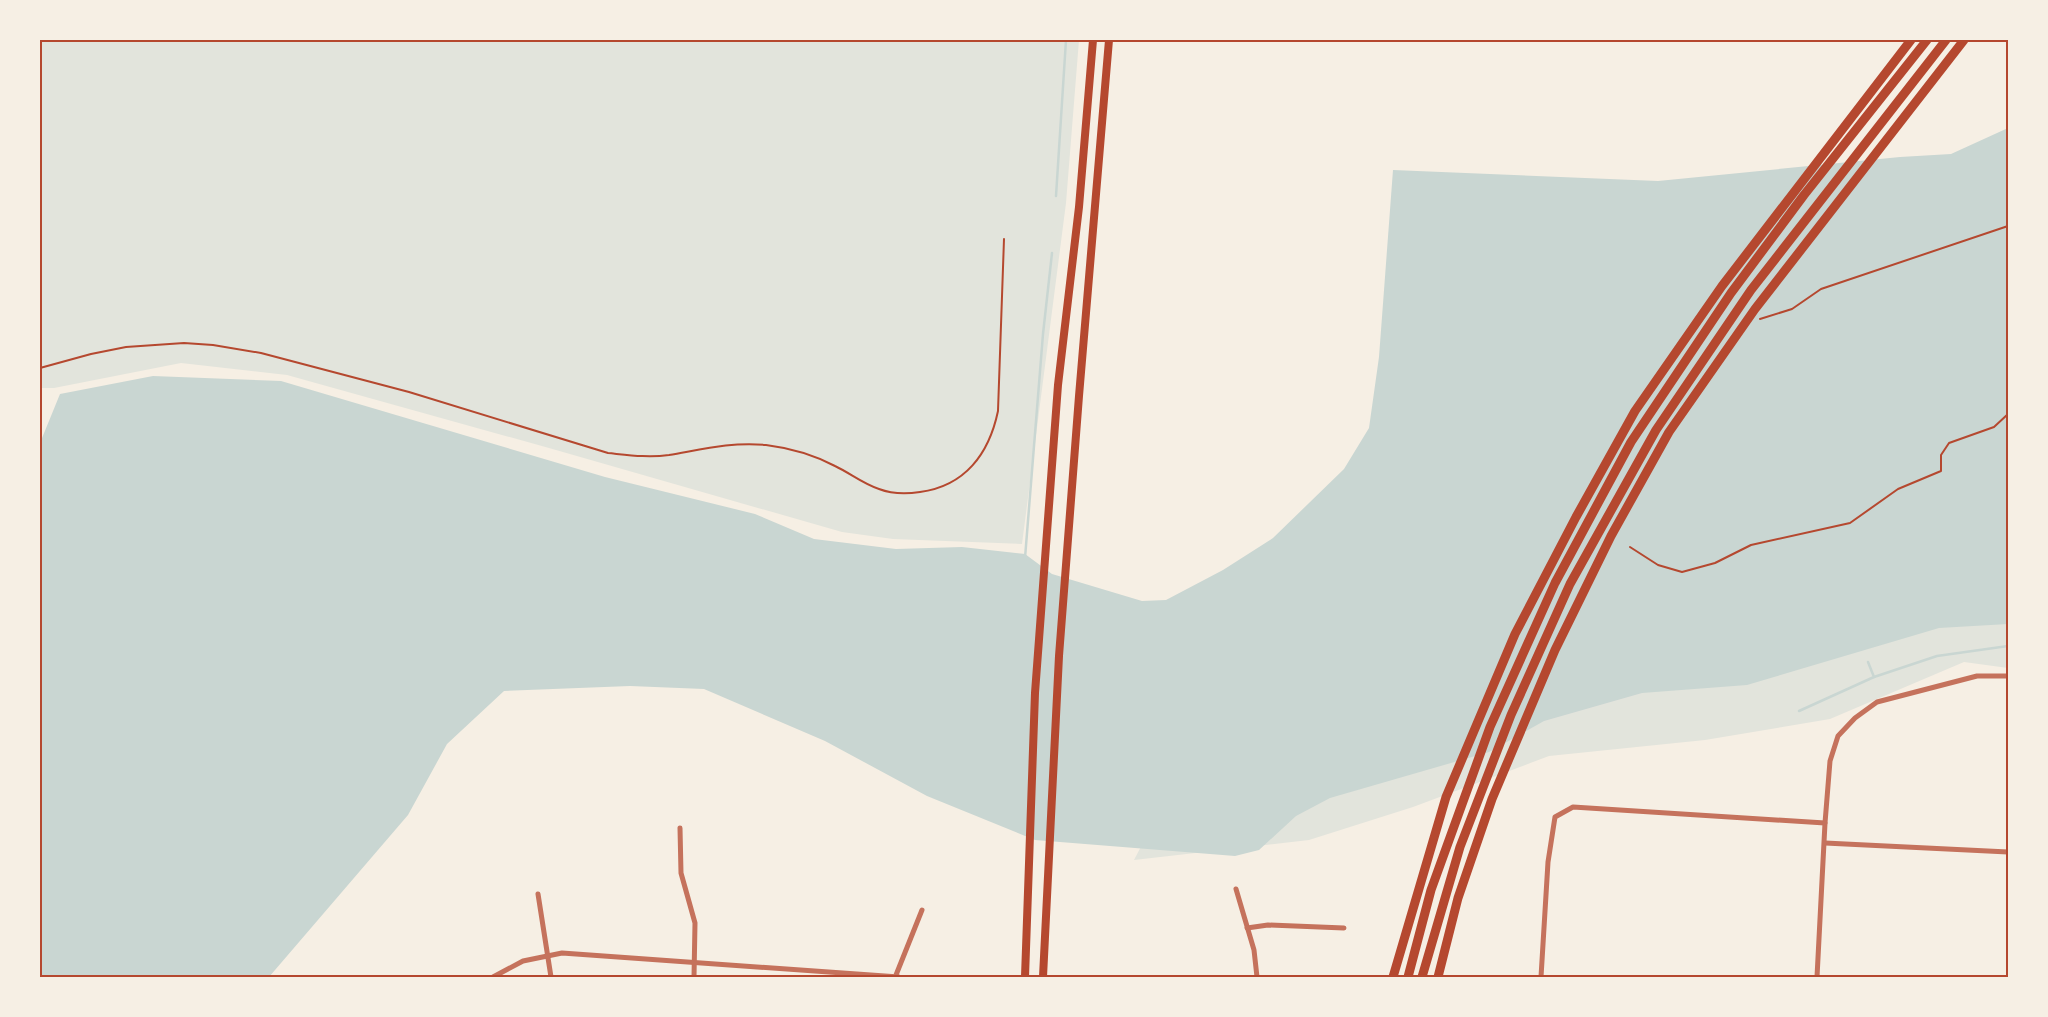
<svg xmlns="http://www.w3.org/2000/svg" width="2048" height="1017" font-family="Barlow,sans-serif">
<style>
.green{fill:#e2e4dc}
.water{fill:#c9d6d2}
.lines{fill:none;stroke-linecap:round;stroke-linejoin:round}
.stream{stroke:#c9d6d2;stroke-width:2.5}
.path{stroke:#b5482f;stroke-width:2}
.minor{stroke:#c5725c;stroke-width:5}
.primary{stroke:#b5482f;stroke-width:8}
.motorway{stroke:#b5482f;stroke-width:9}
.neatline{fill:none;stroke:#b5482f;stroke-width:2}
</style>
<rect width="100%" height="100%" fill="#f6efe4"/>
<g class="green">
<polygon points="40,40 1079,40 1066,203 1022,544 893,539 842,532 549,448 287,375 181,363 54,388 40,388"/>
<polygon points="2008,593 2008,668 1964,662 1830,719 1705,740 1549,756 1413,807 1309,840 1134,860 1263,613"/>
</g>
<polygon class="water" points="2008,128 2008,624 1939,628 1747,685 1642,693 1544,721 1489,752 1330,798 1296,816 1259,850 1235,856 1035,840 927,796 825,741 704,689 630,686 504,691 447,744 408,815 269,977 40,977 40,443 60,394 153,376 281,381 605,477 755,514 814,539 896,549 962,547 1025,554 1052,574 1142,601 1166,600 1223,570 1273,538 1344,469 1369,428 1379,357 1393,170 1658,181 1900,157 1951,154"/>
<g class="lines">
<g class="stream">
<polyline points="1056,196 1066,40"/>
<polyline points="1025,558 1043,334 1052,253"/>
<polyline points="1874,677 1937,656 2008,646"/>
<polyline points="1799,711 1874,677 1868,662"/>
</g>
<g class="path">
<polyline points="1760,319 1792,309 1821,289 2008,226"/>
<path d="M40,368L91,354L126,347L184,343L213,345L261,353L409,392L608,453C628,455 648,458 669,455C704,449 730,442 766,445C790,448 814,455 835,466C850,473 863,484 879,489C892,494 907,494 920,492C965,486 989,454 998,411L1004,239"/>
<polyline points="1630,547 1658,565 1682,572 1715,563 1751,545 1850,523 1898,489 1941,471 1941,455 1949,443 1994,427 2008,414"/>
</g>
<g class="minor">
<polyline points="680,828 681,873 695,923 694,977"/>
<polyline points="1825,843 2008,852"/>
<polyline points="1236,889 1254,950 1257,977"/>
<polyline points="538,894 551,977"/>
<polyline points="1247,928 1268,925 1344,928"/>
<polyline points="896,975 922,910"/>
<polyline points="493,977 523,961 562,953 899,977"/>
<polyline points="1541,977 1548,862 1555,817 1573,807 1825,823"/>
<polyline points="1817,977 1825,823 1830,761 1838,736 1855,718 1877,702 1977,676 2008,676"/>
</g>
<g class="primary">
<polyline points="1025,977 1035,693 1058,385 1079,207 1093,40"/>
<polyline points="1043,977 1059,656 1079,396 1109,40"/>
</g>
<g class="motorway">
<polyline points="1393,977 1446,797 1515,634 1576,517 1635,411 1722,286 1911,40"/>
<polyline points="1408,977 1431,890 1490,727 1555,583 1631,442 1731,293 1804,195 1927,40"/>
<polyline points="1422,977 1460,847 1511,715 1570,584 1656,430 1751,290 1946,40"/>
<polyline points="1438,977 1458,898 1492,799 1555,650 1611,536 1669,432 1755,309 1964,40"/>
</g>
</g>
<rect width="2048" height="1017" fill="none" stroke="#f6efe4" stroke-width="82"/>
<rect x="41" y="41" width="1966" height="935" class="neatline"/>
</svg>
